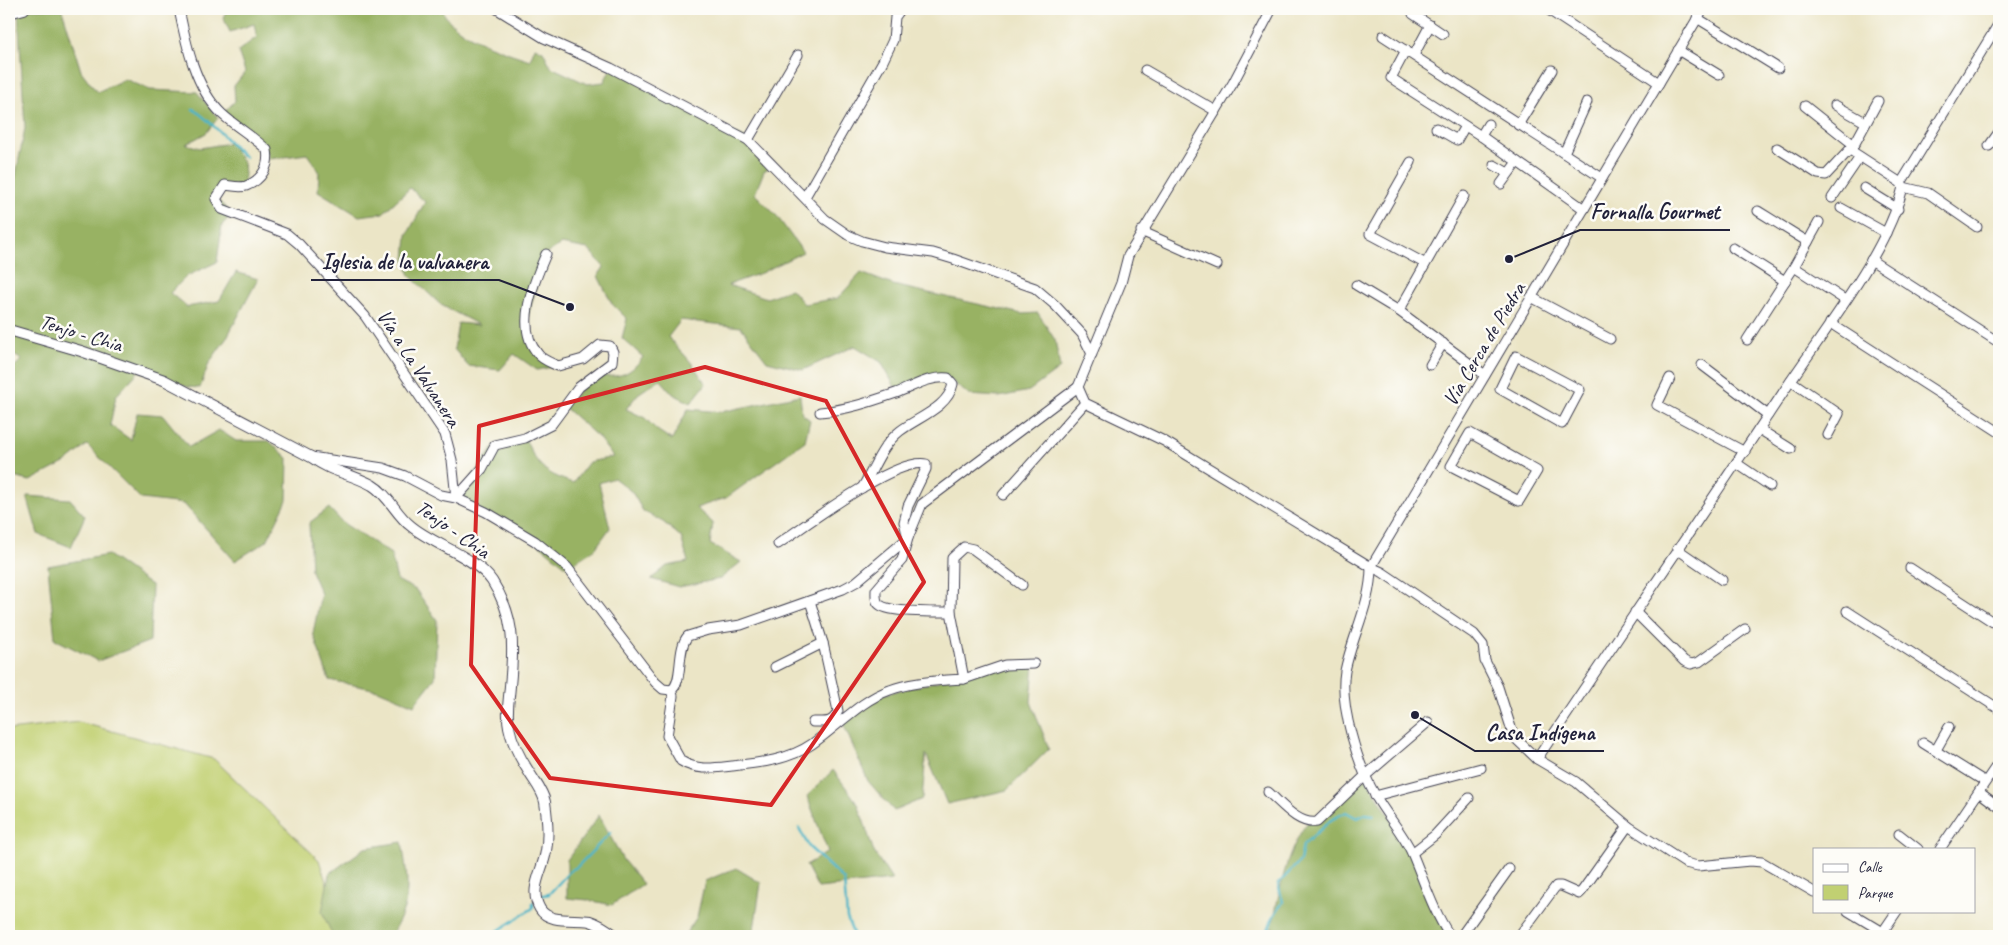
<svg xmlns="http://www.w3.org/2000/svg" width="2008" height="945" font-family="Caveat,sans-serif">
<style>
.green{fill:#c1d072;stroke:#727956}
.forest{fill:#98b264;stroke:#5d6a50}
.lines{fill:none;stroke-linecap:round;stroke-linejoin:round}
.stream{stroke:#4cb6c9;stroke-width:2.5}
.minor-casing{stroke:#403f50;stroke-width:11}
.tertiary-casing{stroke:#403f50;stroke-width:12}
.minor{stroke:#fff;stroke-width:9}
.tertiary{stroke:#fff;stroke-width:10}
.marked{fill:none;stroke:#d62828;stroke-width:4;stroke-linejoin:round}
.labels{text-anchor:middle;stroke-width:5;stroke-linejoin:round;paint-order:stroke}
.street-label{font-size:21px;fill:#22223b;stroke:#fdfcf7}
.leader{fill:none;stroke:#22223b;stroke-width:2}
.callout-dot{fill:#22223b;stroke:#fdfcf7;stroke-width:2}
.callout-label{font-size:22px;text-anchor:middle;font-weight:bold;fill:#22223b;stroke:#fdfcf7;stroke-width:5;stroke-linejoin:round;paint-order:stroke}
</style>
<rect width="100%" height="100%" fill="#fdfcf7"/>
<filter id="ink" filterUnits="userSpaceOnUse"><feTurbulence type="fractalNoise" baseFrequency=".02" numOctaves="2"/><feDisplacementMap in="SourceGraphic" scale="10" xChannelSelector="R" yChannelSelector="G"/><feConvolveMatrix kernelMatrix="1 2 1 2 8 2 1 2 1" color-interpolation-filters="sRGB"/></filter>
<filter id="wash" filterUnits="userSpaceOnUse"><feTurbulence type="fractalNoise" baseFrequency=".0096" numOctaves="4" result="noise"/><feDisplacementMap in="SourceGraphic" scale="20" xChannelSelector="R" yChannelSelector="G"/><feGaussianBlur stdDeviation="1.12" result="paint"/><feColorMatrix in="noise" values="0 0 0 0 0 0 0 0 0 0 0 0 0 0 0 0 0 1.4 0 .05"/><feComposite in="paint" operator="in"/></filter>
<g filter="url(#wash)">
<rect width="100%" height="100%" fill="#ebe5c6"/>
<polygon class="green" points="79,722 214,759 319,860 344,936 9,936 9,730"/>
<g class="forest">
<polygon points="22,9 62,9 81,71 97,92 125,79 150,90 197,92 218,118 206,133 186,144 200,148 230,143 243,162 245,186 225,185 216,198 232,214 222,225 217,262 187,276 170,293 187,307 219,301 236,272 258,279 226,339 209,363 200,388 188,387 139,371 116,396 110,425 131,440 137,413 163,415 189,447 219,430 236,441 269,441 288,458 287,500 267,541 235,561 184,504 141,499 87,445 66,462 30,481 9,476 9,371 22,360 9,352 9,197 12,194 25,128 18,11"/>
<path d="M228,9H442C450,35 506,52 530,60L535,47L543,51L551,67L587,84L604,82L611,68L748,140L774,165L764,171L755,194L776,215L803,252L761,273L728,285L767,298L791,289L804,304L838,298L861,273L893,285L1022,314L1038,313L1055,340L1060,368L1029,391L999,397L969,395L948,378L898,392L881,362L855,346L803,370L767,361L741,327L681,320L668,337L690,361L706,384L691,403L673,394L660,379L638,394L626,409L645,418L657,430L672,440L688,409L721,412L800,395L802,414L810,420L805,441L726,498L696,508L713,523L710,544L741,562L720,579L679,587L651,579L667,566L688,562L681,537L663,522L643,511L632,492L614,478L599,483L610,528L595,549L567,567L535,541L456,498L495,445L525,438C536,465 545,474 573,483L589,462L613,457L598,437L564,407L594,375C618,378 628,377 643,357L622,338L627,319L612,304L598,276L604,267L588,249L561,244L546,254L526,323L538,356L558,366L537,370L514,354L500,370L468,366L454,349L458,323L479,325L441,305L410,276L405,260L407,235L425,202L410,188L383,213L359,216L318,191L319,171L307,154L269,159L267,150L222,114L235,101L234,86L245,72L238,51L257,37L254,24L230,32L223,17Z"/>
<polygon points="27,496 70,499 85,516 71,547 38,534"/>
<polygon points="329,508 343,523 391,554 397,580 416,590 437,620 435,678 414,705 378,690 329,680 313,633 321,594 311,571 309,523"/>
<polygon points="108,555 152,586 150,641 98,661 55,639 48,566"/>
<polygon points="1034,664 1031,702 1049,749 1007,790 947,804 926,754 922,799 894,811 868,781 842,721 876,696 1005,665"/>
<polygon points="833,770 858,804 874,852 892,880 818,888 806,865 828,852 807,796"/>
<path d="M1365,776L1412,853L1450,936H1270C1279,898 1283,856 1307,823L1317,822Z"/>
<polygon points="599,815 623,860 643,884 612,905 588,900 567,898 567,860"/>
<path d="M402,842C408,880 413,903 390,936H333L322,912L329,874L365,848Z"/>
<polygon points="736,868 761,883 754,929 755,936 684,936 697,917 705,881"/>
</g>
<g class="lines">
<g class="stream">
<path d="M193,109C213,122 227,141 245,157"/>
<polyline points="799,828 809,847 844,880 847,918 854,936"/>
<polyline points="539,896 549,894 571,870 577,867 611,832"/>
<polyline points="490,936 533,908 533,903"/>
<polyline points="1266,936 1273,917 1283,902 1278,884 1300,861 1303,845 1331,820 1346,812 1357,818 1366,814 1374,815"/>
</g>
</g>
</g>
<g filter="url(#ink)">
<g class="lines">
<g class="minor-casing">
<g id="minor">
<path d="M179,9C186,44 195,88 222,114C236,127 253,136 267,150C270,166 262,180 246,186C240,188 232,186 225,185L216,199L222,209L287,234L299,244L365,316L445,434L452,460L456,498"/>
<polyline points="497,9 544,38 611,68 748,140 825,219 848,235 862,241 885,247 933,253 953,259 1035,288 1055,305 1082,334 1092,354"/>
<polyline points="1272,9 1233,83 1128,256 1121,283 1078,387 1085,403 1164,441 1371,567 1382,572 1474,634 1483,645 1485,661 1498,687 1514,737 1537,759 1576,782 1628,826 1685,863 1698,866 1750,861 1762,862 1814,892"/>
<polyline points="1547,9 1659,83"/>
<polyline points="1413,14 1443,34"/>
<polyline points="1697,18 1778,68"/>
<polyline points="1383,36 1602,178"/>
<polyline points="1406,50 1391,78 1481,136 1584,209"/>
<polyline points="1678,50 1719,75"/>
<polyline points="1414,55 1430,25"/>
<polyline points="1145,70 1216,111"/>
<polyline points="1835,105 1865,122"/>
<polyline points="1805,106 1854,145"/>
<polyline points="1518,125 1552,70"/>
<polyline points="1436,128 1457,140 1465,126"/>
<polyline points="1481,136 1488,124"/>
<polyline points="748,140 798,55"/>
<polyline points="1989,146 1999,132"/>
<polyline points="1777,148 1818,174 1826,175 1854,145 1878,101"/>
<polyline points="1850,150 1901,183"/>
<polyline points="1564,153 1587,102"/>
<polyline points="1411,162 1370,234 1424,263"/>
<polyline points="1494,165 1508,173"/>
<polyline points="1501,184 1517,162"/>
<polyline points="1903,187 1928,193 1977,227"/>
<polyline points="1864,188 1898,209"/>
<polyline points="1464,196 1399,311 1485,375"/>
<polyline points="805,197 883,61 893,40 895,17 901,9"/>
<polyline points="1832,198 1860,157"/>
<polyline points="1841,208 1886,233"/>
<polyline points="1758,211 1808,242"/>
<polyline points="1141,231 1217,265"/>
<polyline points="1733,248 1785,281"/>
<polyline points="1871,260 1995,340"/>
<polyline points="1794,267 1845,300"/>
<polyline points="1356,285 1399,311"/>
<polyline points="1531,297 1610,339"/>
<polyline points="1830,323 1999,432"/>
<polyline points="1747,340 1794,267 1819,222"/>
<polygon points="1516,356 1580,390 1562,424 1500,389"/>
<polyline points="1430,365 1443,343"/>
<polyline points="1702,365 1768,415"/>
<polyline points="1670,378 1657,405 1745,452"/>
<polyline points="1791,381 1839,414 1828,435"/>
<path d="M820,412C846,410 870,402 896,393C913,387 928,376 948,378L953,384C948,408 918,417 900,431C881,446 875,467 862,488"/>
<polyline points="1759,429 1791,449"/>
<polygon points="1470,433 1537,471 1519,501 1451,466"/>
<polyline points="311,457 383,468 405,476 441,495 456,498 486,512 535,541 567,567 655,682 663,689 671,690"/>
<polyline points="1736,463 1770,486"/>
<polyline points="1003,495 1085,403"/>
<path d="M456,498L482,469L495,445L525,438L551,425L579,387L612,362L613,352L610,346L600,345L583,359L558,366C552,363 542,360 538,354C514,327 534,282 546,254"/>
<polyline points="1677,549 1722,580"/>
<polyline points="1371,567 1703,9"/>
<path d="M1371,567C1371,604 1352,636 1345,671C1339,706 1358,765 1375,795C1386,815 1403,833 1412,853C1424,881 1433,911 1450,936"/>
<polyline points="1910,568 1999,626"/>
<path d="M810,601L823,643L838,711C833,724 825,722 813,722"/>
<polyline points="1847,611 1999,709"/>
<polyline points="951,612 952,558 964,547 973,549 1022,585"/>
<polyline points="1635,612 1684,661 1691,664 1699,662 1745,629"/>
<polyline points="775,667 823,643"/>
<polyline points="964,679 1005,665 1034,664"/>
<path d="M671,690L673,696L667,736L681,761C697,771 714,768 732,766C760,763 789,760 812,744C837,727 861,700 890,690C910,682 942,680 964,679L951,612C936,612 891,613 880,605C875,602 876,595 876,590L902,560L908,538L904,522L908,506L926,469V464C896,457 806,525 778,544"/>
<path d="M671,690C684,683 676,648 688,636L708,630L741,625L843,589L856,582L908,538L922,504L1078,387"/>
<polyline points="1923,743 1984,781"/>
<polyline points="1936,750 1949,727"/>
<path d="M1537,759C1621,633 1707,508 1790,382C1827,327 1888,250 1903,187L1901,183L1999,23"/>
<path d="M1268,792C1282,804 1298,825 1317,822L1365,776L1428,722"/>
<polyline points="1979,792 1999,807"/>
<polyline points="1375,796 1481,768"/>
<polyline points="1899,834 1918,849"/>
<polyline points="1940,849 1999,762"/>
<polyline points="1412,853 1435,835 1469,798"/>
<polyline points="1848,911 1883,932"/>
<polyline points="1461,936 1509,869"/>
<polyline points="1519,936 1556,886 1561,886 1579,894 1582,891 1628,826"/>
<polyline points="1880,936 1897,911"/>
</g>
</g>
<g class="tertiary-casing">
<g id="tertiary">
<polyline points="9,13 24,9"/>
<path d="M9,330L81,351L164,380L311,457C333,473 350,473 372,485C389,495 396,515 411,526C432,544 476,557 492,581C515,617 514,645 510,686C509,700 506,713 509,727C512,743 520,758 529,772C534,781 543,791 545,802C547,816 549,836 546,851C543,871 528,889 540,909C549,924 575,918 590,921C600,924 608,930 616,936"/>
</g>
</g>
<use href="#minor" class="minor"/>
<use href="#tertiary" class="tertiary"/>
</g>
</g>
<path class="marked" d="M705,367L826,401L924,582L771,805L550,778L471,665L479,426Z"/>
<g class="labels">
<g class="street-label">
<text transform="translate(81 333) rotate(17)" y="7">Tenjo - Chia</text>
<text transform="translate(1484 344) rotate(-59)" y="7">Vía Cerca de Piedra</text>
<text transform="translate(419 368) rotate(57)" y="7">Vía a La Valvanera</text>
<text transform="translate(453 529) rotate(35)" y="7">Tenjo - Chia</text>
</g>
</g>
<path class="leader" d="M1509 259L1580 230H1730M570 307L499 280H311M1415 715L1475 751H1604"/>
<g class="callout-dot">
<circle cx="1509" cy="259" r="5"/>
<circle cx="570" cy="307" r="5"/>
<circle cx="1415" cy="715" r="5"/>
</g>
<g class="callout-label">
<text x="1655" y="219">Fornalla Gourmet</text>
<text x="405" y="269">Iglesia de la valvanera</text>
<text x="1540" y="740">Casa Indígena</text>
</g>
<rect width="2008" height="945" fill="none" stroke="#fdfcf7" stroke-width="30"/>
<rect x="1813" y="848" width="162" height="65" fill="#fdfcf7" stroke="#a5a5ac"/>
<rect x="1823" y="864" width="25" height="8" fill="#ffffff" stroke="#a5a5ac"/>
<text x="1858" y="872" font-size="15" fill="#22223b">Calle</text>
<rect x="1823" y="885" width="25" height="15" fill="#c1d072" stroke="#a5a5ac"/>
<text x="1858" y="898" font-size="15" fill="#22223b">Parque</text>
</svg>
